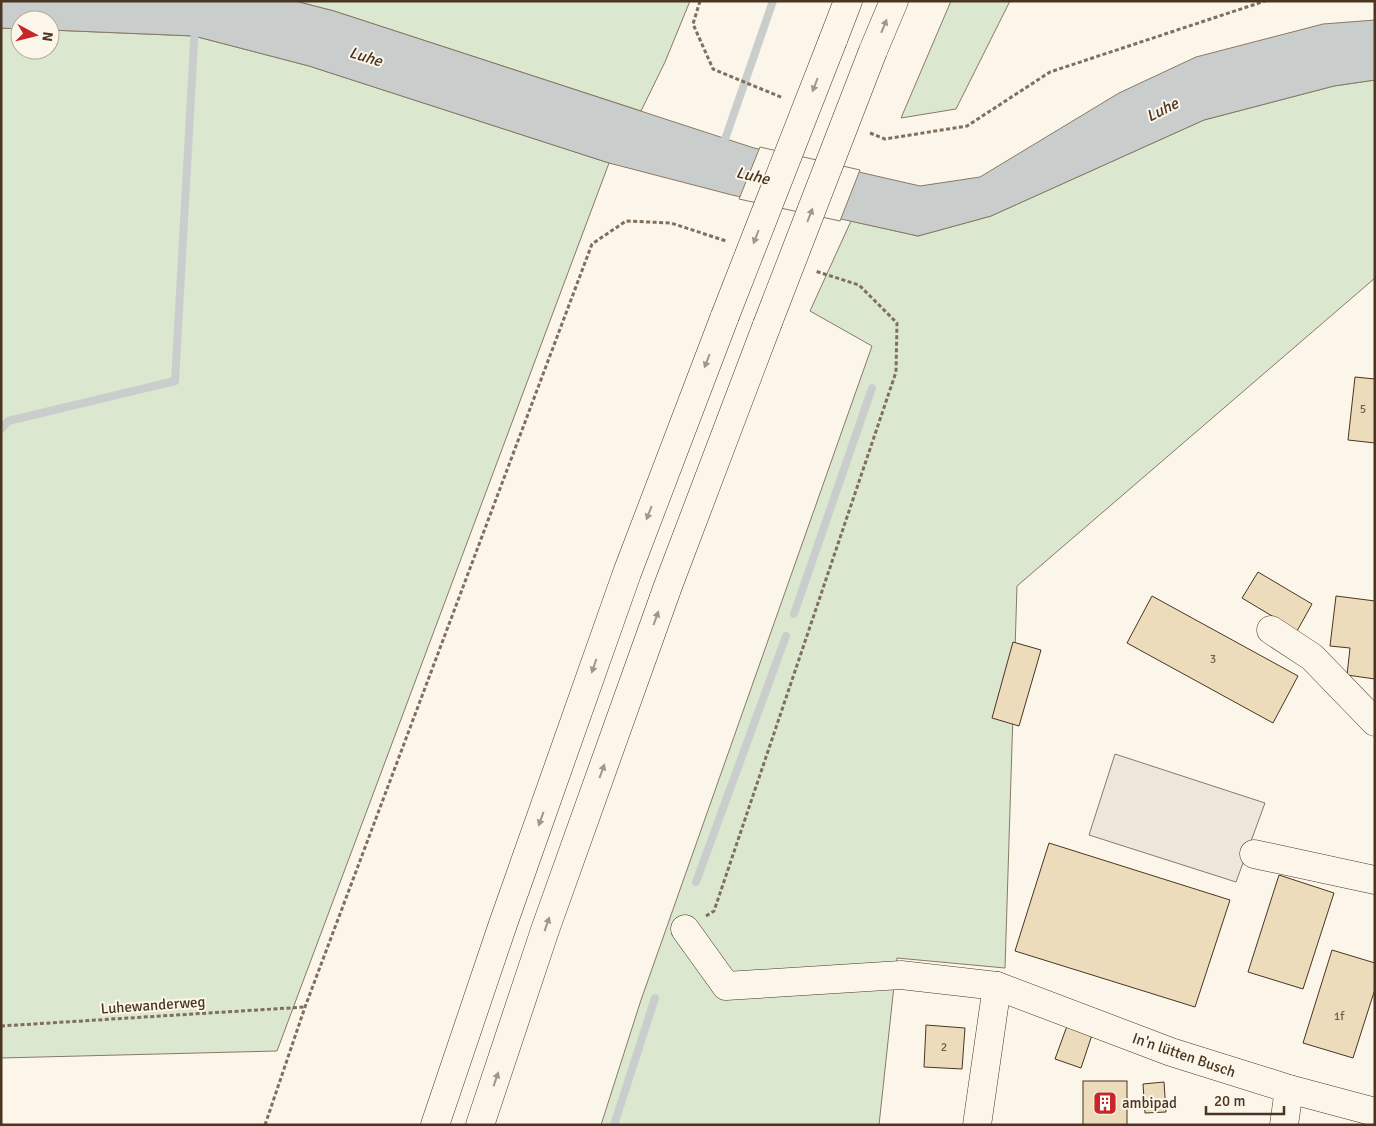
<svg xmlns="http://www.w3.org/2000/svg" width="1376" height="1126" font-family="Signika,sans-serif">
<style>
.green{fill:#dce7d0;stroke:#887966}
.parking{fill:#ede7d9;stroke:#887966}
.water{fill:#c9cecd;stroke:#887966}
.pier{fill:#fbf6e9;stroke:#887966}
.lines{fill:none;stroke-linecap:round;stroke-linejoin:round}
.stream{stroke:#c9cecd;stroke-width:8}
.building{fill:#ecdcbc;stroke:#4a3520}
.minor-casing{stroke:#4a3520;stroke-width:29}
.highway-casing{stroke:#4a3520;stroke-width:29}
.path{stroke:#7f6f5c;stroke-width:3;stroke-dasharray:4 2.5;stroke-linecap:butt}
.minor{stroke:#fbf6e9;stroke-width:28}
.highway{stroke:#fbf6e9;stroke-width:28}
.highway-bridge-casing{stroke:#4a3520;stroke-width:29;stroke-linecap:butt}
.highway-bridge{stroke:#fbf6e9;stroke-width:28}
.oneway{fill:#a29684}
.labels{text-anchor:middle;stroke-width:4;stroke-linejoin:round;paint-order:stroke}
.number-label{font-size:12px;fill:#725f47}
.street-label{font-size:15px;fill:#4a3520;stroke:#fbf6e9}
.poi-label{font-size:15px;fill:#4a3520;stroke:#fbf6e9;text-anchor:start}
.water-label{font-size:16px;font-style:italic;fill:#4a3520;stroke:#fbf6e9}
</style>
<rect width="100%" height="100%" fill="#fbf6e9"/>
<g class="green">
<polygon points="295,1 690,1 665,62 641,111 334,11"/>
<polygon points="951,1 1010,1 956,109 901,118"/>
<polygon points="1,28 20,29 20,50 50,50 50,30 194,36 309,66 609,163 277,1051 1,1058"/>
<polygon points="1375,80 1375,278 1017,586 1005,968 897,958 879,1125 601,1125 641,1000 872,346 810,311 851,221 918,236 991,216 1204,120 1334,86"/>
</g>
<polygon class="parking" points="1115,754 1265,803 1236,882 1089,835"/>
<polygon class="water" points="1,1 295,1 334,11 754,148 920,186 980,177 1119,93 1196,57 1323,24 1375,20 1375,80 1334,86 1204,120 991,216 918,236 732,195 609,163 309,66 194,36 50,30 50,20 20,20 20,29 1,28"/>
<polygon class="pier" points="760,147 860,170 840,221 739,199"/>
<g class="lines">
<g class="stream">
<polyline points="722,148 773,1"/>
<polyline points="1,429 8,421 175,381 195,26"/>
<polyline points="794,614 872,388"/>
<polyline points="696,882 786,636"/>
<polyline points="614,1125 655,998"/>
</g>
</g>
<g class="building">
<polygon points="1355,377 1375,379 1375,443 1348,440"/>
<polygon points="1258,572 1312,604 1297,631 1242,598"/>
<polygon points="1152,596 1298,676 1273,723 1127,643"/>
<polygon points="1336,596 1375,601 1375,679 1347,675 1350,648 1330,646"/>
<polygon points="1013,642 1041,650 1019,726 992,718"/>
<polygon points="1049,843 1230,900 1195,1007 1015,951"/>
<polygon points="1279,875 1334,893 1303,989 1248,972"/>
<polygon points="1332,950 1375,963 1375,989 1353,1058 1303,1043"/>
<polygon points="926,1025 965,1028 962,1069 924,1067"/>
<polygon points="1067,1026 1092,1035 1081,1068 1055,1059"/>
<rect x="1083" y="1081" width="44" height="44"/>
<polygon points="1164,1082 1166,1112 1145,1113 1143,1084"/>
</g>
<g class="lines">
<g class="minor-casing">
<g id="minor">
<polyline points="1271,630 1312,657 1375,722"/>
<polyline points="1254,854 1375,880"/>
<polyline points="685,929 726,986 901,975 997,986 1171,1052 1289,1089 1375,1112"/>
<polyline points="977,1125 997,986"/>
<polyline points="1284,1125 1289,1089"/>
</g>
</g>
<g class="highway-casing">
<g id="highway">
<polyline points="833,40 848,1"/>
<polyline points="873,51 894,1"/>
<polyline points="435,1125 503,924 627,573 725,316"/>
<polyline points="480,1125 545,930 668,586 767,325"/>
</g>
</g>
<g class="path">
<polyline points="700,1 693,24 713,69 783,98"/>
<polyline points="870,133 885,139 967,126 1050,72 1265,1"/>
<polyline points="706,916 714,911 896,372 897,323 859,285 815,271"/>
<polyline points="1,1026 305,1007"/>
<polyline points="265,1125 305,1007 592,244 626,221 671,223 726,241"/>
</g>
<use href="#minor" class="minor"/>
<use href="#highway" class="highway"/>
<g class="highway-bridge-casing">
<g id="highway-bridge">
<polyline points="725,316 833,40"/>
<polyline points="767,325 873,51"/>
</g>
</g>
<use href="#highway-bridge" class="highway-bridge"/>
</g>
<defs><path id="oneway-solid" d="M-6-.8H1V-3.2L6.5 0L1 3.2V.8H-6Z" transform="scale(1.25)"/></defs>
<g class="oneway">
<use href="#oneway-solid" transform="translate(884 26) rotate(-68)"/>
<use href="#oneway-solid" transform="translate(815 85) rotate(111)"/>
<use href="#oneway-solid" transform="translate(810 215) rotate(-69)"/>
<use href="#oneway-solid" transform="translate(756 237) rotate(111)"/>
<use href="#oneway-solid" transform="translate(707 361) rotate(111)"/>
<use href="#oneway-solid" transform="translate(649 513) rotate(111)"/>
<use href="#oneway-solid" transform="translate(656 618) rotate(-70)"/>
<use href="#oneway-solid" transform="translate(594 666) rotate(109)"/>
<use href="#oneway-solid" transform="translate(602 771) rotate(-70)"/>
<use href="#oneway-solid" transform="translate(541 819) rotate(110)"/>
<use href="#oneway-solid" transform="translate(547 924) rotate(-71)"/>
<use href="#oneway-solid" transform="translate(496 1079) rotate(-71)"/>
</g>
<defs>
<g id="building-square" transform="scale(1.25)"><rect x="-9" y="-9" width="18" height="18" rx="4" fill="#c62828" stroke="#fbf6e9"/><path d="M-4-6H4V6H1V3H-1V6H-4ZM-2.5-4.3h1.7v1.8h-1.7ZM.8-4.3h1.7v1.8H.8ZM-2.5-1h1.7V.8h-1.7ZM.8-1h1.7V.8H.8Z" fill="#fff"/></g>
</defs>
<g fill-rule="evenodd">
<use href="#building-square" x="1105" y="1103"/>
</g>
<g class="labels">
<g class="number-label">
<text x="1363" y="413">5</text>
<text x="1213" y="663">3</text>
<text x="1339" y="1020">1f</text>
<text x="944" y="1051">2</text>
</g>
<g class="street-label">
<text transform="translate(153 1005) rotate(-4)" y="5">Luhewanderweg</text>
<text transform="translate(1184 1055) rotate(19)" y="5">In'n lütten Busch</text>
</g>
<g class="poi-label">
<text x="1122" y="1108">ambipad</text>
</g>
<g class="water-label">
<text transform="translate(366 56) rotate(17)" y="6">Luhe</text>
<text transform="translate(1162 109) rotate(-27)" y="6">Luhe</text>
<text transform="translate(753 175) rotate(13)" y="6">Luhe</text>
</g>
</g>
<rect width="1376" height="1126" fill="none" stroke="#4a3520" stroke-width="5"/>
<g transform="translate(35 35) rotate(97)"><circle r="24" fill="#fbf6e9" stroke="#b4a999"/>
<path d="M0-4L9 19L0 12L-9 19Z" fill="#c62828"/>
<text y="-8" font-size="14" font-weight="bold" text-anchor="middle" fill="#4a3520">N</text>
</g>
<path d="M1206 1106v8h78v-8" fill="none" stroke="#4a3520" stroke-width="2.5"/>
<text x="1214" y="1106" font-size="15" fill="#4a3520" stroke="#fbf6e9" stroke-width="4" paint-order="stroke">20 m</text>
</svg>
